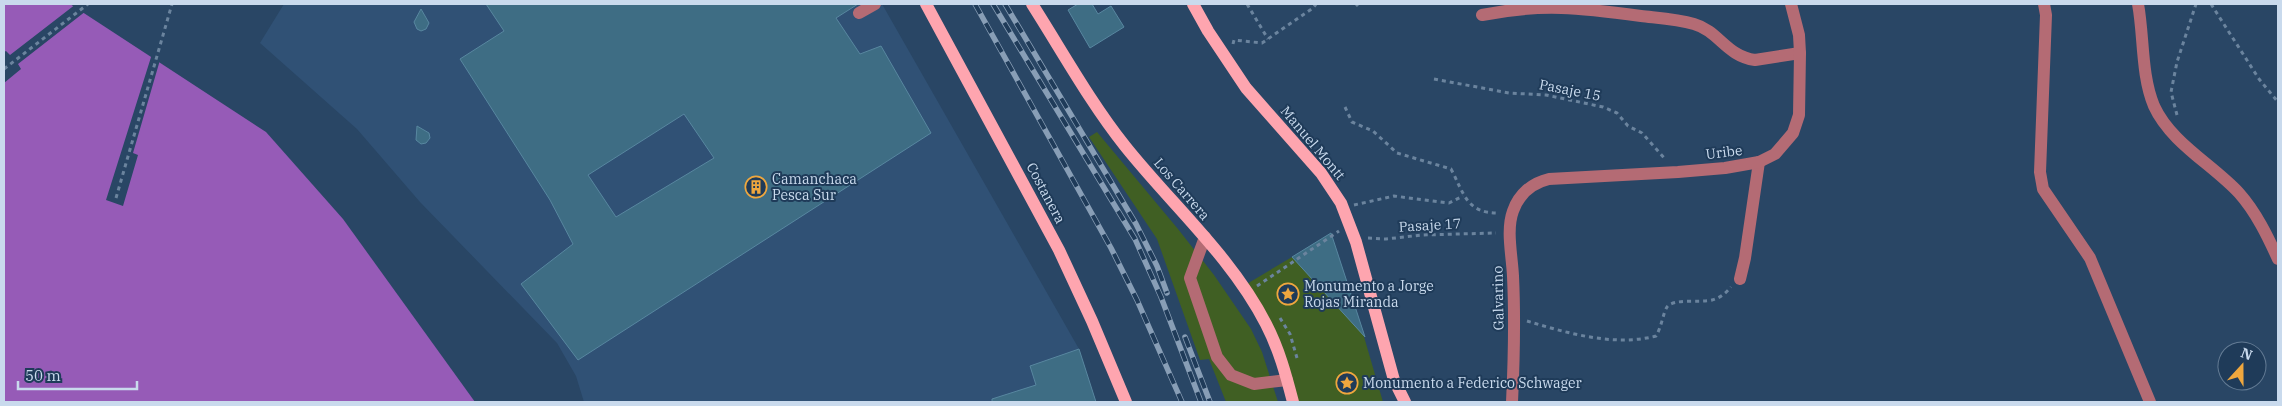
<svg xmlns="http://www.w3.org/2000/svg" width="2282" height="406" font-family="'IBM Plex Serif',serif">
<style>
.built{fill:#305175}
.green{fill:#405f23}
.water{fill:#965bb7}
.pier{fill:#294665}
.building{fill:#3e6d84;stroke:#5887a0;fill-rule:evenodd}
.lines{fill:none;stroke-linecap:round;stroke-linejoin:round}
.path{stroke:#6b849e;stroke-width:3;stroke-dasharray:4 4;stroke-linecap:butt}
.minor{stroke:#b46b74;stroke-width:12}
.major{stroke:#fea5af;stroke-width:12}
.rail-casing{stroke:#889eb6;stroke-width:5.5}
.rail{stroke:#1f3b59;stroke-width:4;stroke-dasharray:11;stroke-linecap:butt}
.labels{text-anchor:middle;stroke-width:4;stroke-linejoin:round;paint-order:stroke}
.street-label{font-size:14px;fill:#c9daed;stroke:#1f3b59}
.poi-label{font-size:14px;fill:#c9daed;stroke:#1f3b59;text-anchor:start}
</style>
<rect width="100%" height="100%" fill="#294665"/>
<polygon class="built" points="284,4 882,4 1079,349 1096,402 584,402 576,376 557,343 420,202 357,129 260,43"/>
<g class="green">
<polygon points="1097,132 1178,229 1214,275 1251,329 1262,352 1278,402 1226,402 1209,359 1200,360 1157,239 1089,137"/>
<polygon points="1292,257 1360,323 1383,402 1297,402 1245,285"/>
</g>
<polygon class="water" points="4,4 70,4 266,132 343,219 475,402 4,402"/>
<g class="pier">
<polygon points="76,4 86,11 18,64 21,69 4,83 4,52 6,51 10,55"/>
<polygon points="152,54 160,60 133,153 138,155 123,206 106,200"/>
</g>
<g class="building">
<path d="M486,4H858L836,18L860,54L881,46L931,133L578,360L521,284L573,244L550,200L460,59L504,31ZM684,114L714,158L616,217L588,175Z"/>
<polygon points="1078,4 1092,4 1098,14 1111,6 1124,27 1090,48 1068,10"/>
<polygon points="421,9 429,23 426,29 421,31 417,29 414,22"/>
<polygon points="417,126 429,133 430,138 426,143 421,144 416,140"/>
<polygon points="1331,233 1365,337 1292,257"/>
<polygon points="1079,349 1096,402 992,402 992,399 1036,385 1030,366"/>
</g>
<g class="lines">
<g class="path">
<polyline points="1247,4 1268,39"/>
<polyline points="1356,4 1358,6"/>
<polyline points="2211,4 2259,79 2278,102"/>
<polyline points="1233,44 1234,40 1262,43 1313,8 1316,4"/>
<polyline points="4,69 88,4"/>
<polyline points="1434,79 1509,93 1546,95 1603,107 1617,113 1628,126 1642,133 1665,159"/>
<path d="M1345,107L1352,122L1373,131L1397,153L1451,169C1464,193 1466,214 1500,213"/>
<polyline points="2177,115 2171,92 2177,62 2196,4"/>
<polyline points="116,198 172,4"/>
<polyline points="1354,205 1394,196 1449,203 1463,196"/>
<polyline points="1368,238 1386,239 1422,235 1496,233"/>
<polyline points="1257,286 1339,231"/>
<polyline points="1280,318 1290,334 1297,358"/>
<path d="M1527,321C1567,333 1614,347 1656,336C1662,326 1663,313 1667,307C1673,298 1702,303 1712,300C1720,298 1726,293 1731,287"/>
</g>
<g class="minor">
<polyline points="2044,4 2046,15 2040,172 2043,189 2090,258 2150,402"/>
<path d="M2138,4C2144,36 2141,75 2154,106C2171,143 2212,164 2239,193C2256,212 2268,237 2278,259"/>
<polyline points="859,13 875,4"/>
<path d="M1482,15C1542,3 1581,8 1641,16C1658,18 1677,19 1694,24C1719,31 1726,56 1755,60L1800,53"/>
<polyline points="1205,237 1190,278 1217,357 1231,375 1254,384 1287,380"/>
<polyline points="1740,279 1745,258 1759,162"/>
<path d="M1512,402C1514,360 1515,318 1513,276C1512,255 1506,230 1513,211C1519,194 1532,183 1549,179L1678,172L1725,168L1759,162L1775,154L1793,133L1799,115L1800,53L1799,35L1791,4"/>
</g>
<g class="major">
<polyline points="926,4 1059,250 1092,321 1126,402"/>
<path d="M1032,4C1062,51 1090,102 1125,146C1172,205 1231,256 1266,324C1279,349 1286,375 1293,402"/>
<polyline points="1193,4 1208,31 1246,88 1321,173 1341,203 1356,242 1394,380 1405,402"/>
</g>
<g class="rail-casing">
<g id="rail">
<polyline points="975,4 1111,248 1137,300 1182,402"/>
<polyline points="993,4 1135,239 1161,297 1201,402"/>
<polyline points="1005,4 1136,224 1157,266 1167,293"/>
<polyline points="1185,337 1210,402"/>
</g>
</g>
<use href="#rail" class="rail"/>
</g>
<defs>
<g id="building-ring" transform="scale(1.125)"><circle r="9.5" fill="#1f3b59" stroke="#efa73e" stroke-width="1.5"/><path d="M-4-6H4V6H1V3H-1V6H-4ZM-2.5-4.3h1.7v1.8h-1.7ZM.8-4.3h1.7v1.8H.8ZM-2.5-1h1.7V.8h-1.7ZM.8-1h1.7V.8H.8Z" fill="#efa73e"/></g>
<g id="sight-ring" transform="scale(1.125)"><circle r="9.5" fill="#1f3b59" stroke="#efa73e" stroke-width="1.5"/><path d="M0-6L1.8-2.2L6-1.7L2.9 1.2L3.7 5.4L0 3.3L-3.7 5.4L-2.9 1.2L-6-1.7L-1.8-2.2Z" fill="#efa73e"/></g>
</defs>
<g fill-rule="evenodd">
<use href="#building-ring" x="756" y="187"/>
<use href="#sight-ring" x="1288" y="294"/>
<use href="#sight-ring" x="1347" y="383"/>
</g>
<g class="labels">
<g class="street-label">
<text transform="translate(1570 90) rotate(11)" y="5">Pasaje 15</text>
<text transform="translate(1313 143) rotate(50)" y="5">Manuel Montt</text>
<text transform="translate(1724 152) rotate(-7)" y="5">Uribe</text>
<text transform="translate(1182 189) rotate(49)" y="5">Los Carrera</text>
<text transform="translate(1046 193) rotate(62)" y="5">Costanera</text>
<text transform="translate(1430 225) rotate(-3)" y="5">Pasaje 17</text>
<text transform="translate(1498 298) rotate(-91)" y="5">Galvarino</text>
</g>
<g class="poi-label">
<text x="772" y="184">Camanchaca<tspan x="772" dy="16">Pesca Sur</tspan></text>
<text x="1304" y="291">Monumento a Jorge<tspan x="1304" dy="16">Rojas Miranda</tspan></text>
<text x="1363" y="388">Monumento a Federico Schwager</text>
</g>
</g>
<rect width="2282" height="406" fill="none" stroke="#c9daed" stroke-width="10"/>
<g transform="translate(2242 366) rotate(21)"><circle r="24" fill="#1f3b59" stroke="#637b94"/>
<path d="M0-4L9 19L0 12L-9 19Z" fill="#efa73e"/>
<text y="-8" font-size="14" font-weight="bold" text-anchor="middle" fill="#c9daed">N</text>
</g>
<path d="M18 381v8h119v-8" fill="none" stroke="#c9daed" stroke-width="2.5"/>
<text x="25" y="381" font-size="15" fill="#c9daed" stroke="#1f3b59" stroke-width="4" paint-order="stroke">50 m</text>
</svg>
